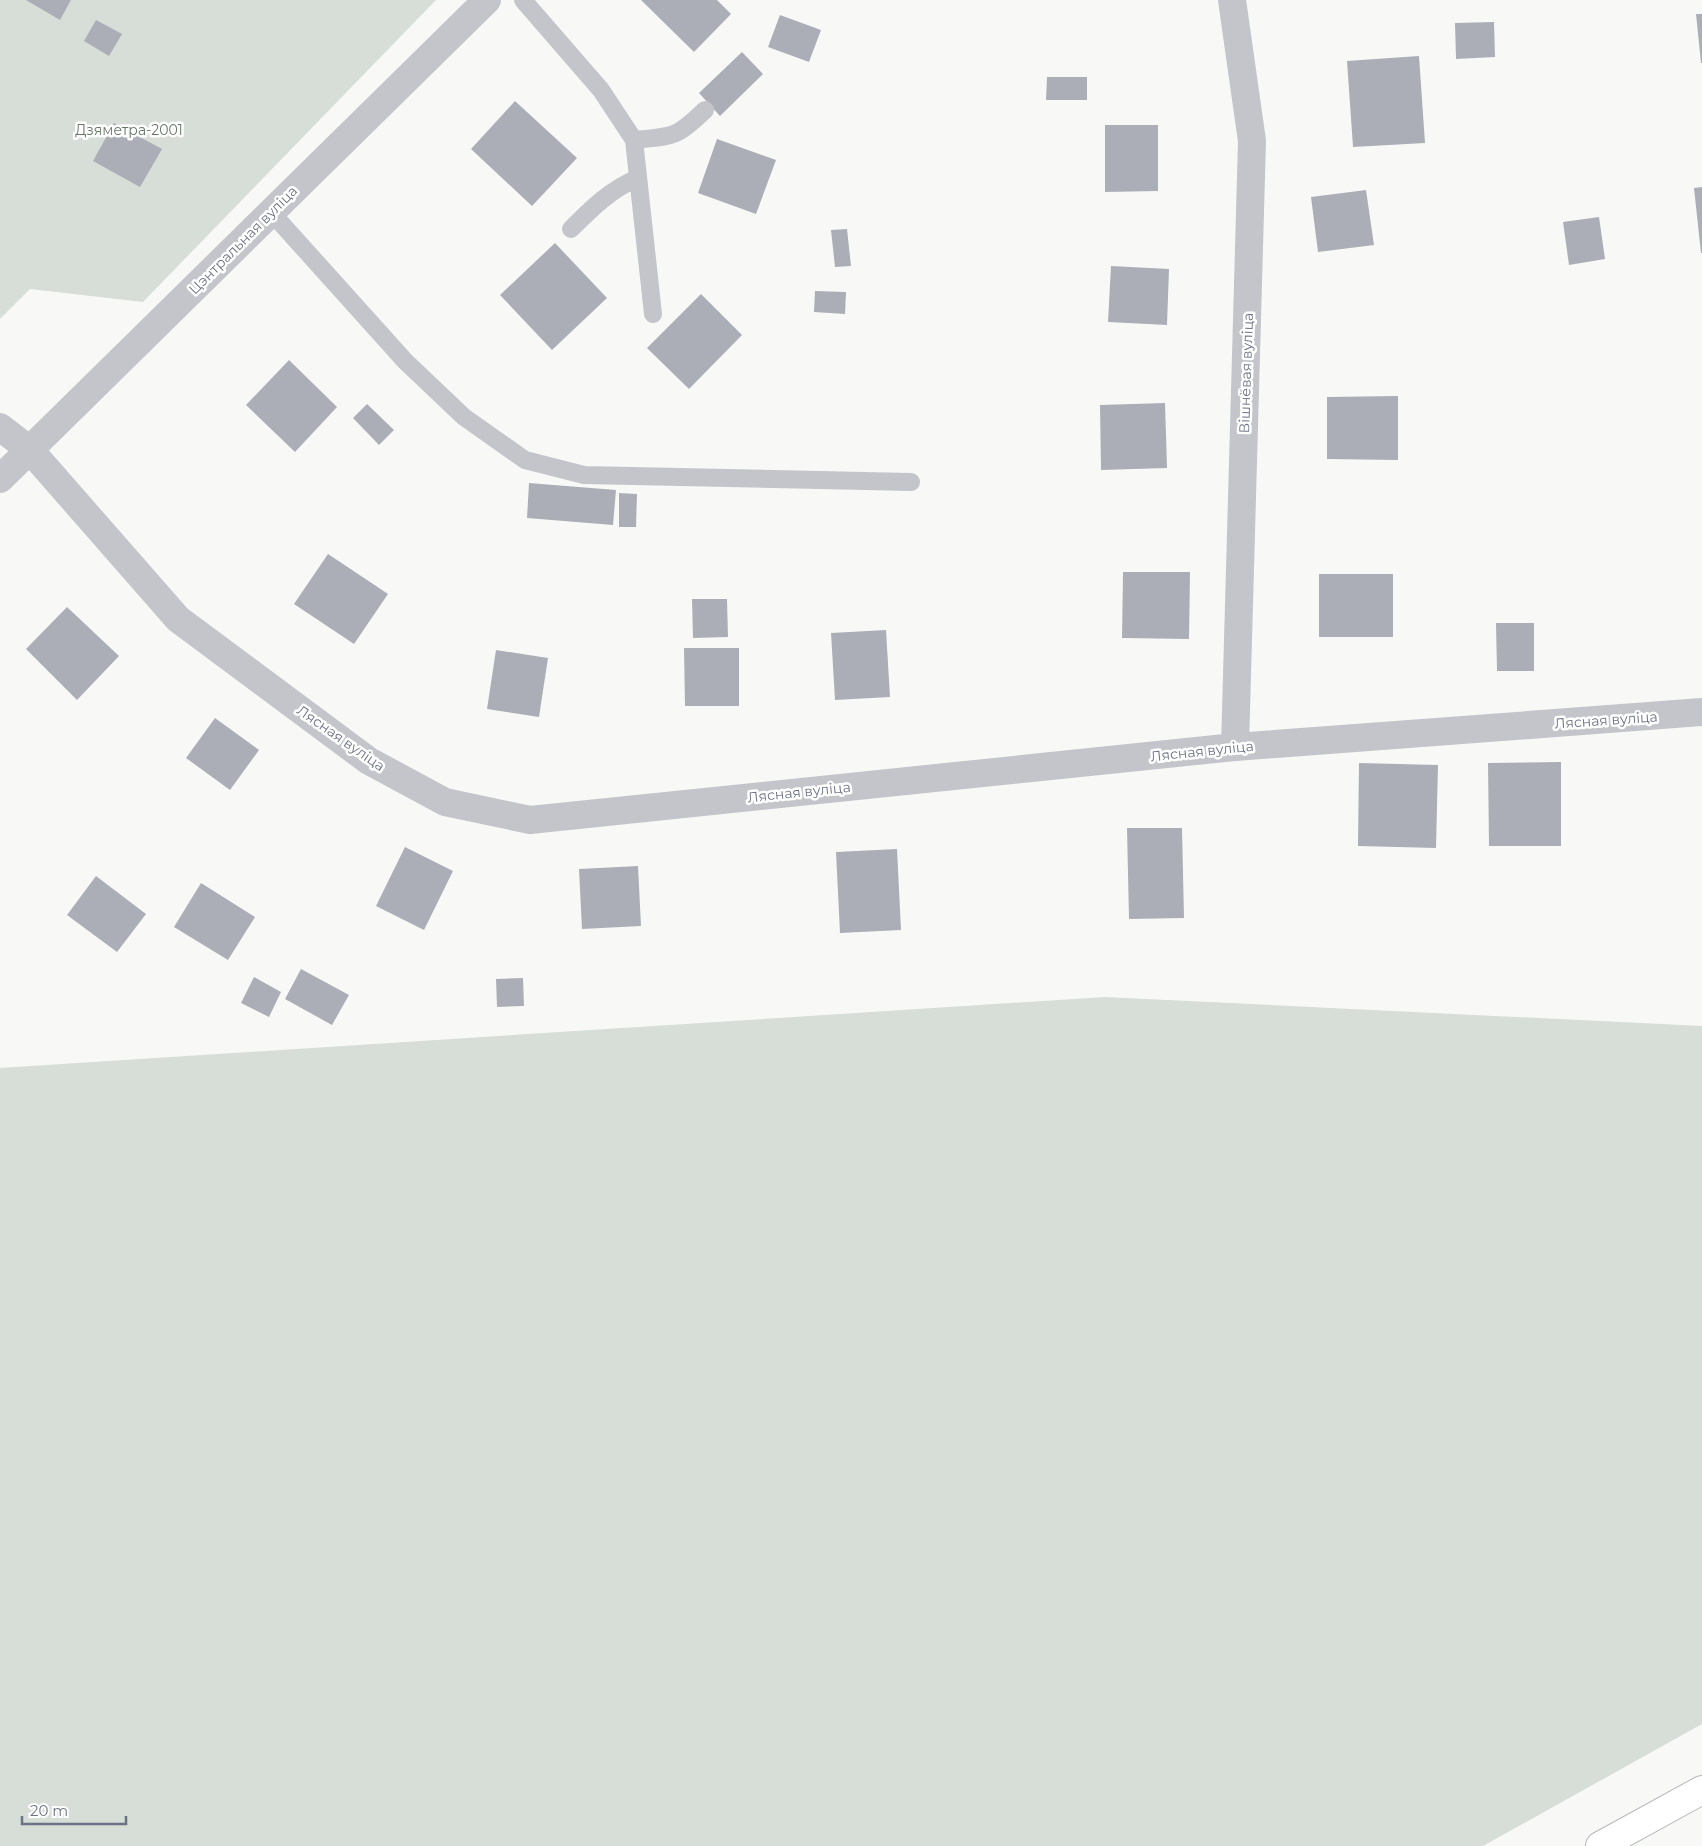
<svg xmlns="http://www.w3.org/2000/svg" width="1702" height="1846" font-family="Montserrat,sans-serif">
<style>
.green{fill:#d7ddd7}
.building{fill:#abaeb6}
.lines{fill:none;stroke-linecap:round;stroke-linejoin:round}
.primary-casing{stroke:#b5b7bc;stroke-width:30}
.lane{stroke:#c3c5ca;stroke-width:18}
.street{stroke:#c3c5ca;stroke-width:28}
.primary{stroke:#fff;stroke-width:28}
.labels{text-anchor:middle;stroke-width:5;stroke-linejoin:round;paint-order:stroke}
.park-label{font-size:14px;fill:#676;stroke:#fff}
.street-label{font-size:14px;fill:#6c7384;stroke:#fff}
</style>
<rect width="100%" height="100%" fill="#f8f9f7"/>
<g class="green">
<polygon points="0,0 436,0 143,302 30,289 0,319"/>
<polygon points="1105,997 1702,1026 1702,1724 1483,1846 0,1846 0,1068"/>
</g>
<g class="building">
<polygon points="26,0 71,0 60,20"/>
<polygon points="641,0 717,0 731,14 694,52"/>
<polygon points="1696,14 1702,14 1702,63 1701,63"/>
<polygon points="780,15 821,30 809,62 768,47"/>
<polygon points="96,20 122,34 109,56 84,41"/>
<polygon points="1494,22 1495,57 1456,59 1455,23"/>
<polygon points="742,52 763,74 720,116 699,93"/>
<polygon points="1419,56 1425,143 1353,147 1347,61"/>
<polygon points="1047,77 1087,77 1087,100 1046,100"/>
<polygon points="515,101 577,158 532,206 471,149"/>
<polygon points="114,123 162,149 140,187 93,161"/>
<polygon points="1105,125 1158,125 1158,191 1105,192"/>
<polygon points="717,139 776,160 756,214 698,193"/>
<polygon points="1702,187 1702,253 1701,253 1694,188"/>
<polygon points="1366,190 1374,245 1318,252 1311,197"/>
<polygon points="1599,217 1605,259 1569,265 1563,222"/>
<polygon points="847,229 851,266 835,267 831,230"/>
<polygon points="555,243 607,298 552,350 500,295"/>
<polygon points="1111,266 1169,269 1167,325 1108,322"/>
<polygon points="815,291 846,292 845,314 814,312"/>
<polygon points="701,294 742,335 689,389 647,348"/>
<polygon points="289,360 337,407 295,452 246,405"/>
<polygon points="1398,396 1398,460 1327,459 1327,397"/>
<polygon points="1165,403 1167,468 1101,470 1100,405"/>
<polygon points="367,404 394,430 379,445 353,418"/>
<polygon points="529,483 616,490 613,525 527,518"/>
<polygon points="619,493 637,494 636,527 619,527"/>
<polygon points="328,554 388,594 354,644 294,604"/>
<polygon points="1123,572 1190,572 1189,639 1122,638"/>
<rect x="1319" y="574" width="74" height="63"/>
<polygon points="692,599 727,599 728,637 693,638"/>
<polygon points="67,607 119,656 77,700 26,649"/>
<polygon points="1496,623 1534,623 1534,671 1497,671"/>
<polygon points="886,630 890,697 835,700 831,633"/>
<polygon points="684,648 739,648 739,706 685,706"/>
<polygon points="496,650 548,658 539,717 487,709"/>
<polygon points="215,718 259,750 230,790 186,758"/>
<polygon points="1561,762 1561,846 1489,846 1488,763"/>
<polygon points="1359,763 1438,765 1436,848 1358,846"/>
<polygon points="1127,828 1182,828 1184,918 1129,919"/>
<polygon points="405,847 453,871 424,930 376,906"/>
<polygon points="897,849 901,930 840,933 836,852"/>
<polygon points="638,866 641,926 582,929 579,869"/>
<polygon points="96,876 146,914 117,952 67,915"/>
<polygon points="201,883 255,917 228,960 174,927"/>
<polygon points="301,969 349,995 332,1025 285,999"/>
<polygon points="254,977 281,992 269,1017 241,1003"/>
<polygon points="523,978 524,1006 497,1007 496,979"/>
</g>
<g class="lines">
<g class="primary-casing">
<polyline id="primary" points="1600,1846 1702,1790"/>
</g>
<g class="lane">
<polyline points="523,0 601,90 634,140 653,314"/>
<path d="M634,140C674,136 676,138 705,110"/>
<polyline points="271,212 405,361 464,417 525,460 584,475 911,482"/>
<path d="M571,229C592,208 611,189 638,178"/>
</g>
<g class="street">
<polyline points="1232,0 1252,141 1235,747"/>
<polyline points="0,427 30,450 178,619 369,761 445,802 530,820 1235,747 1702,712"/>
<polyline points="0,479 487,0"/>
</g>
<use href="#primary" class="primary"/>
</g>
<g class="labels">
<g class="park-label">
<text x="129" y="135">Дзяметра-2001</text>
</g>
<g class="street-label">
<text transform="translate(243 240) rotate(-45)" y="5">Цэнтральная вуліца</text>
<text transform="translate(1246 373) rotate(-88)" y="5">Вішнёвая вуліца</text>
<text transform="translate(1606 720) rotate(-4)" y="5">Лясная вуліца</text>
<text transform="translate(341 738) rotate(35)" y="5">Лясная вуліца</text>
<text transform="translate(1202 751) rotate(-6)" y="5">Лясная вуліца</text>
<text transform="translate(799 792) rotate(-6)" y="5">Лясная вуліца</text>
</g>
</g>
<path d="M22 1816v8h104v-8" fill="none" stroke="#6c7384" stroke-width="2.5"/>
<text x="30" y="1816" font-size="15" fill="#6c7384" stroke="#ffffff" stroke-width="4" paint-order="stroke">20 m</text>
</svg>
